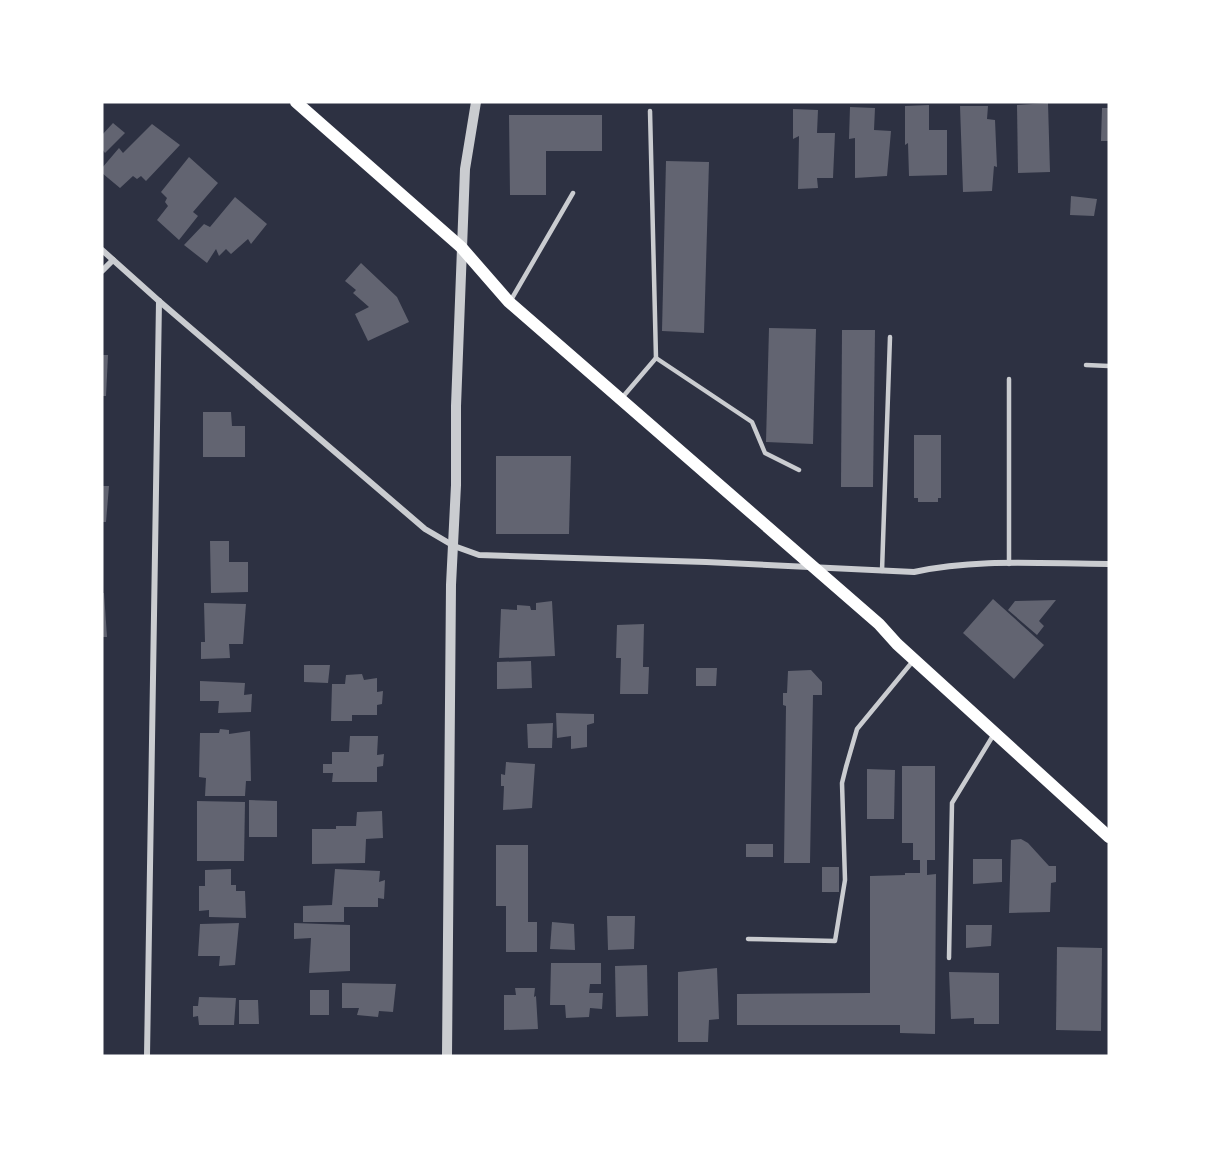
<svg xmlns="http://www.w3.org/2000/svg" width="1211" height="1158" font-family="'Noto Serif',serif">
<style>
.building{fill:#626471}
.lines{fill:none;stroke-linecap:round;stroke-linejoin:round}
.service{stroke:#caccd0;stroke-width:4.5}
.minor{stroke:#caccd0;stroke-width:6}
.tertiary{stroke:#caccd0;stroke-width:10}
.secondary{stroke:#fff;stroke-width:12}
</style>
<rect width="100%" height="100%" fill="#2d3142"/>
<g class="building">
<polygon points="1048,103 1050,172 1018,173 1017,105"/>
<polygon points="929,105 929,130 947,130 947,175 909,176 908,143 905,145 905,106"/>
<polygon points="960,106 988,106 987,119 995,120 997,167 994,166 992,191 963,192"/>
<polygon points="850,107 875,108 874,130 891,131 887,176 855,178 855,138 849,139"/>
<polygon points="1102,108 1109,108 1109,141 1101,141"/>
<polygon points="793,109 818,110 817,133 835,133 833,178 817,178 818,188 798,189 799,136 793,139"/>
<polygon points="509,115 602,115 602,151 546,151 546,195 510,195"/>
<polygon points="113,123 125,133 105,153 102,149 102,135"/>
<polygon points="152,124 180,145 146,181 141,176 137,179 133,176 120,188 102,173 102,168 119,148 123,153"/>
<polygon points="189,157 218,183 193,212 198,216 179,240 157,220 168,206 165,202 167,198 161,192"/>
<polygon points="666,161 709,162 704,333 662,331"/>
<polygon points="1071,196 1097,199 1094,216 1070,215"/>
<polygon points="235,197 267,224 251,244 248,239 231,254 226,249 219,256 216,249 207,263 184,245 204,224 210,227"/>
<polygon points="361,263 397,297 409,322 368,341 355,314 369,307 353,293 356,290 345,281"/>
<polygon points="769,328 816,329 813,444 766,442"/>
<polygon points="842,330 875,330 873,487 841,487"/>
<polygon points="102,355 108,355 106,396 102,396"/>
<polygon points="203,412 231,412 232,426 245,426 245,457 203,457"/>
<polygon points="914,435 941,435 941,498 938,498 938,502 918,502 918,498 914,498"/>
<polygon points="496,456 571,456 569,534 496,534"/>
<polygon points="102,486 109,486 106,522 102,522"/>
<polygon points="210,541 229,541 229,562 248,562 248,592 211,593"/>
<polygon points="102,593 104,593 107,637 102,637"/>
<polygon points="993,599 1044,645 1014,679 963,633"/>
<polygon points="1056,600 1039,621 1044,626 1037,635 1008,610 1015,601"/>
<polygon points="552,601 555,656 499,658 501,609 517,610 517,605 530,606 531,610 536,610 536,603"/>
<polygon points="204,603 246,604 243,644 229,644 230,658 201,659 201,642 205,642"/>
<polygon points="644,624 643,667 649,667 648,694 620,694 621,658 616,658 617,625"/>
<polygon points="531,661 532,688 497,689 497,662"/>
<polygon points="304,665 330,665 328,683 304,682"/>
<polygon points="696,668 717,668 716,686 696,686"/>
<polygon points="811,670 822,682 822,695 813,695 810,863 784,863 786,706 783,705 783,693 787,693 788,671"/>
<polygon points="362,674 364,680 377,678 377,692 383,691 382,704 377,705 377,715 352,715 352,721 331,721 332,684 345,684 346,675"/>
<polygon points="200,681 245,683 244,695 252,694 251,712 218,713 219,701 200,701"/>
<polygon points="556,713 594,714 594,723 587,725 587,747 571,749 571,736 557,738"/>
<polygon points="553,723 552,748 528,748 527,724"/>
<polygon points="220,729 229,730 229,734 250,731 251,781 246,781 245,796 205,796 206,778 199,777 200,733 219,733"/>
<polygon points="350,736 378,736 377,755 384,754 383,766 377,767 377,782 332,782 333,773 323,773 323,764 332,764 332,752 349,752"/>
<polygon points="506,762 535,764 532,808 503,810 504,786 501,786 501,774 505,775"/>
<polygon points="902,766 935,766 935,860 927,860 927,875 936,874 935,1034 900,1033 900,1025 737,1025 737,994 870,993 870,876 905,875 905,873 920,873 920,860 913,860 913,843 902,843"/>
<polygon points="867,769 895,770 894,819 867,819"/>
<polygon points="249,800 277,801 277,837 249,837"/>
<polygon points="197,801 245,802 244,861 197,861"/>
<polygon points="382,811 383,838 366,839 365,863 312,864 312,829 336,829 336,826 356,826 357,812"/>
<polygon points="1021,839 1028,843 1049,866 1056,866 1056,882 1051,883 1050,912 1009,913 1011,840"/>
<rect x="746" y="844" width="27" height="13"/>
<polygon points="496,845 528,845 528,922 537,922 537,952 506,952 506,906 496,906"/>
<polygon points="973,859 1002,859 1002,882 973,884"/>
<rect x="822" y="867" width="17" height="25"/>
<polygon points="231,869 231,885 236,885 236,891 245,891 246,918 209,917 209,910 199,911 199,886 205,886 205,870"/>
<polygon points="335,869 380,871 379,882 385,880 384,899 378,898 378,907 344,907 344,922 303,922 303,906 332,905"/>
<polygon points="607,916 635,916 634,949 608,950"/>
<polygon points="552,922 574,924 575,950 550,949"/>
<polygon points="239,923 235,965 219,966 220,956 198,956 200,924"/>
<polygon points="294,923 350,925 350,971 309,973 311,938 294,939"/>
<polygon points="966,925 992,925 991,946 966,948"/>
<polygon points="1057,947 1102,948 1101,1031 1056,1030"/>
<polygon points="551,963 601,963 601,984 590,984 589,993 603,993 602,1009 590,1008 589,1017 566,1018 565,1005 550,1005"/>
<polygon points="647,965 648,1016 616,1017 615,966"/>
<polygon points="717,968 719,1019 709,1020 708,1042 678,1042 678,972"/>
<polygon points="949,972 999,973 999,1024 974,1024 974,1018 951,1019"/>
<polygon points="342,983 396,984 393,1012 379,1011 378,1017 357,1015 359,1008 342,1008"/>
<polygon points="515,988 535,988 534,997 536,996 538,1029 504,1030 504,995 516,995"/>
<rect x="310" y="990" width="19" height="25"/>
<polygon points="199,997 236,998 234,1025 199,1025 198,1016 193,1017 193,1006 198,1006"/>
<polygon points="239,1000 258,1000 259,1024 239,1024"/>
</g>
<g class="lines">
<g class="service">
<polyline points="650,111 656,358"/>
<polyline points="511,300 573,193"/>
<polyline points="1086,365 1109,366"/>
<polyline points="621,399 656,358 752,422 765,453 799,470"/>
<polyline points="1009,564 1009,379"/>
<polyline points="882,571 890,337"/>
<polyline points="748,939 835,941 845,880 842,783 846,767 857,729 913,661"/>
<polyline points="949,958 952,803 994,734"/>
</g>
<g class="minor">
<path d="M102,250L159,301L425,529L454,546L479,555L706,562L914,572C978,558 1044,564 1109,564"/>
<polyline points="102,271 113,260"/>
<polyline points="147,1056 159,301"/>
</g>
<polyline class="tertiary" points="447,1056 451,585 456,485 456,406 465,169 476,102"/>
<polyline class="secondary" points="296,102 461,247 509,302 879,624 897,644 1109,837"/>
</g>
<rect width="1211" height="1158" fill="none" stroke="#ffffff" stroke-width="207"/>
</svg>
